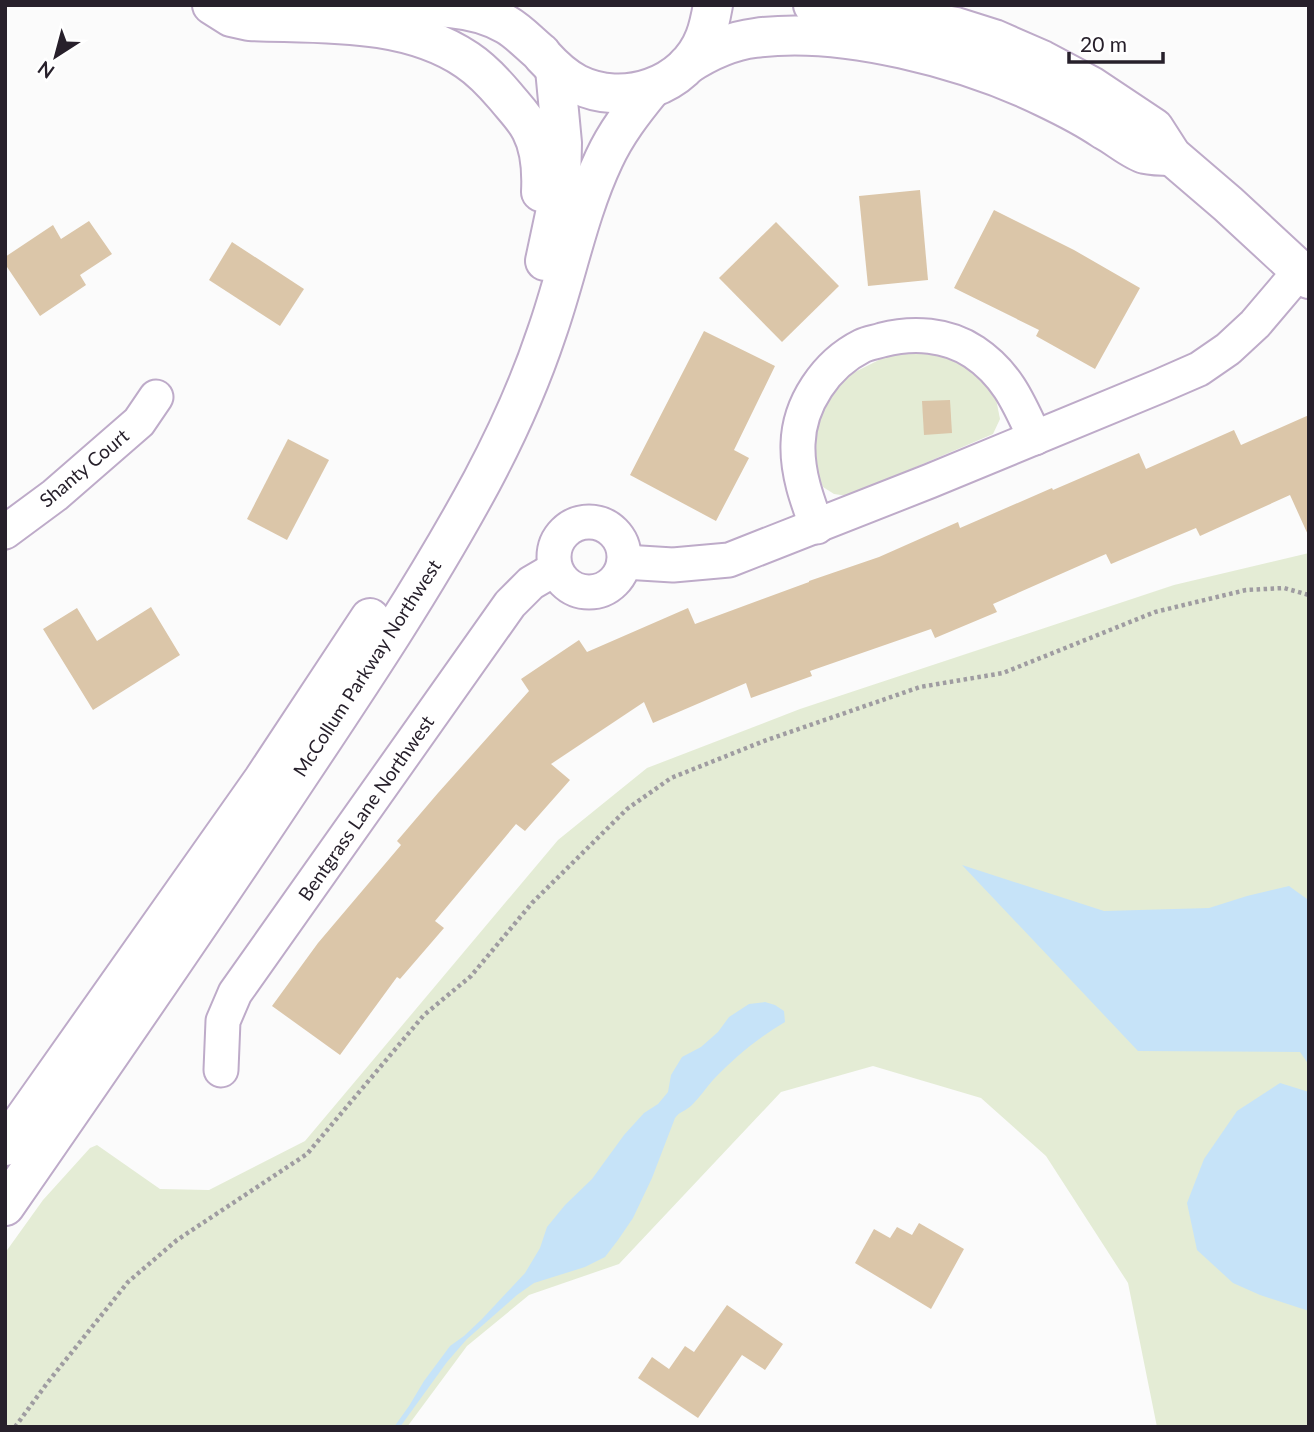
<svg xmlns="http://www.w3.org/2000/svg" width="1314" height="1432" font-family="Lato,sans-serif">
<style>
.green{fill:#e4ecd5}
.water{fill:#c6e3f8}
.building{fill:#dbc6a9}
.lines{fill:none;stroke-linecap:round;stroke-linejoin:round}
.street-casing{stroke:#beabc9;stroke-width:37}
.secondary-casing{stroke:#beabc9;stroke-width:42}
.path{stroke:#9f9ca1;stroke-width:4.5;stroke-dasharray:3.5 3.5;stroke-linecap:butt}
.street{stroke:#fff;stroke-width:33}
.secondary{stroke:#fff;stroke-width:38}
.labels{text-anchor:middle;stroke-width:5;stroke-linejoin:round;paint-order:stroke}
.street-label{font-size:19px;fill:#27202b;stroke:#fff}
</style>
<rect width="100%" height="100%" fill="#fbfbfb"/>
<g class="green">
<polygon points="920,350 960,362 995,394 1000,419 993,434 848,496 834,494 823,487 816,471 813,457 815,425 830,395 851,374 885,357"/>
<polygon points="1309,553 1309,1427 1157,1427 1128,1283 1046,1156 981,1098 873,1066 781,1092 619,1264 529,1295 467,1346 407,1427 5,1427 5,1253 43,1200 90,1148 97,1145 160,1189 209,1190 305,1141 558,840 647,768 800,709 1174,585"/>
</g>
<g class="water">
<polygon points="962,865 1104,911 1209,908 1247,896 1289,886 1307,899 1309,911 1309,1065 1300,1052 1138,1051"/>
<path d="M765,1002L775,1005L784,1011L785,1022C758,1038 735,1057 713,1080C706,1088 699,1098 692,1105C686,1111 680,1111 675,1118L652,1178L633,1218L618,1240L605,1257L585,1267L534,1283L517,1295L467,1339L447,1362L400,1427H394L409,1406L424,1381L450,1346L464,1336L482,1319L525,1273L540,1248L547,1227L565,1205L592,1179L624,1135L644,1113L658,1104L668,1092L671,1075L682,1057L701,1047L718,1032L729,1017L749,1004Z"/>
<polygon points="1280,1083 1309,1092 1309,1311 1260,1295 1233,1283 1197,1250 1187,1203 1204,1159 1237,1111"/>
</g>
<g class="building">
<polygon points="920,190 928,280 868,286 859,196"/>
<polygon points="994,210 1074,250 1140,288 1095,369 1036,336 1039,330 954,288"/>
<polygon points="89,221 112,254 80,275 86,285 40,316 5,264 5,257 53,225 61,239"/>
<polygon points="776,222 839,286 782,342 719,278"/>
<polygon points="232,242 304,289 280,326 209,280"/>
<polygon points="704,331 775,366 734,450 749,458 716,521 630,475"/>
<polygon points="950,400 952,433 924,435 922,401"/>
<polygon points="1309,415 1309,537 1290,495 1200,536 1196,528 1111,564 1106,554 993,604 997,612 935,638 931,629 810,671 812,676 751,698 746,683 653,723 644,702 551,764 570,780 525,831 516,824 435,921 444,928 400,979 397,977 340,1055 272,1006 318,943 401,845 397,841 438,793 529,691 521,679 579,640 587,652 688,608 695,624 809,582 809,581 879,557 958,522 960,528 1052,488 1053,490 1139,453 1146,469 1234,430 1241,445"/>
<polygon points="288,439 329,460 287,540 247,519"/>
<polygon points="151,607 180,655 93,710 43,629 77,608 97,641"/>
<polygon points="919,1223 964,1249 931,1309 855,1263 874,1229 890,1238 897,1227 912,1235"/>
<polygon points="727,1305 783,1344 765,1370 742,1355 698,1418 638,1378 652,1357 669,1369 685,1346 694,1352"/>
</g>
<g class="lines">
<g class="street-casing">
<g id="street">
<circle cx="589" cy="557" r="35"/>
<path d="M817,527C807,500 797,473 798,444C799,404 826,364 862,346C868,343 876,342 882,340C913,332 947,334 974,352C1007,374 1019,403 1035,438"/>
<polyline points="5,532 55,495 139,422 156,397"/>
<polyline points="624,562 673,565 729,560 930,481 1160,386 1199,369 1228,349 1255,324 1300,271"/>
<polyline points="221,1070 223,1021 235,993 510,604 531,583 555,569"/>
</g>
</g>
<g class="secondary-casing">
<g id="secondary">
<path d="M212,5L231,17L249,21C321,24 405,18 467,60C482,70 494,83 505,96C514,107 525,118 531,130C541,149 542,172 541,192"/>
<polyline points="813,5 880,14 956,27 994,39 1042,60 1091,86 1154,128 1172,156 1228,204 1309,279"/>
<path d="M365,9C412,8 465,0 507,25C519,32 530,44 541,53"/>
<path d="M543,56C553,67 563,77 577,84C623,107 686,87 705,37C709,27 711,16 713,5"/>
<path d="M687,65C707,52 730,41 755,38C841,26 966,59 1044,97C1065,107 1085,117 1104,130C1116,136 1133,151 1145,154C1154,156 1163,156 1172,156"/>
<polyline points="545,261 561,186 562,143 555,69"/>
<polyline points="5,1146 263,780 370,618"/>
<path d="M5,1206C104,1063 203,920 299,775C363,679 427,583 482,481C507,434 530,383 547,332C567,275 578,214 604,159C616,133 633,111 651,89"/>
</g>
</g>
<polyline class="path" points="15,1427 48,1382 128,1282 177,1240 307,1154 424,1015 471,976 532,903 627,809 671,778 764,741 920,687 1003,673 1155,612 1246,590 1284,588 1309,595"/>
<use href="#street" class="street"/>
<use href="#secondary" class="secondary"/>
</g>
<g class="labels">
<g class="street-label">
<text transform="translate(84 468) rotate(-40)" y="7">Shanty Court</text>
<text transform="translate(367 668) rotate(-57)" y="7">McCollum Parkway Northwest</text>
<text transform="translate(366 808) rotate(-55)" y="7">Bentgrass Lane Northwest</text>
</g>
</g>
<rect width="1314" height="1432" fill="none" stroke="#27202b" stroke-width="14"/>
<g transform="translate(56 56) rotate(216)" stroke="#ffffff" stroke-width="5" paint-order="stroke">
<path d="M0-5L12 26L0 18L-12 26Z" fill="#27202b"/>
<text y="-10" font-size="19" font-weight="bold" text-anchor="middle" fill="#27202b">N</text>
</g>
<path d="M1069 52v10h94v-10" fill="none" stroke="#27202b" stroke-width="3.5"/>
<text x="1080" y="52" font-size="21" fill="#27202b" stroke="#ffffff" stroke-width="5" paint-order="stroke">20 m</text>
</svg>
